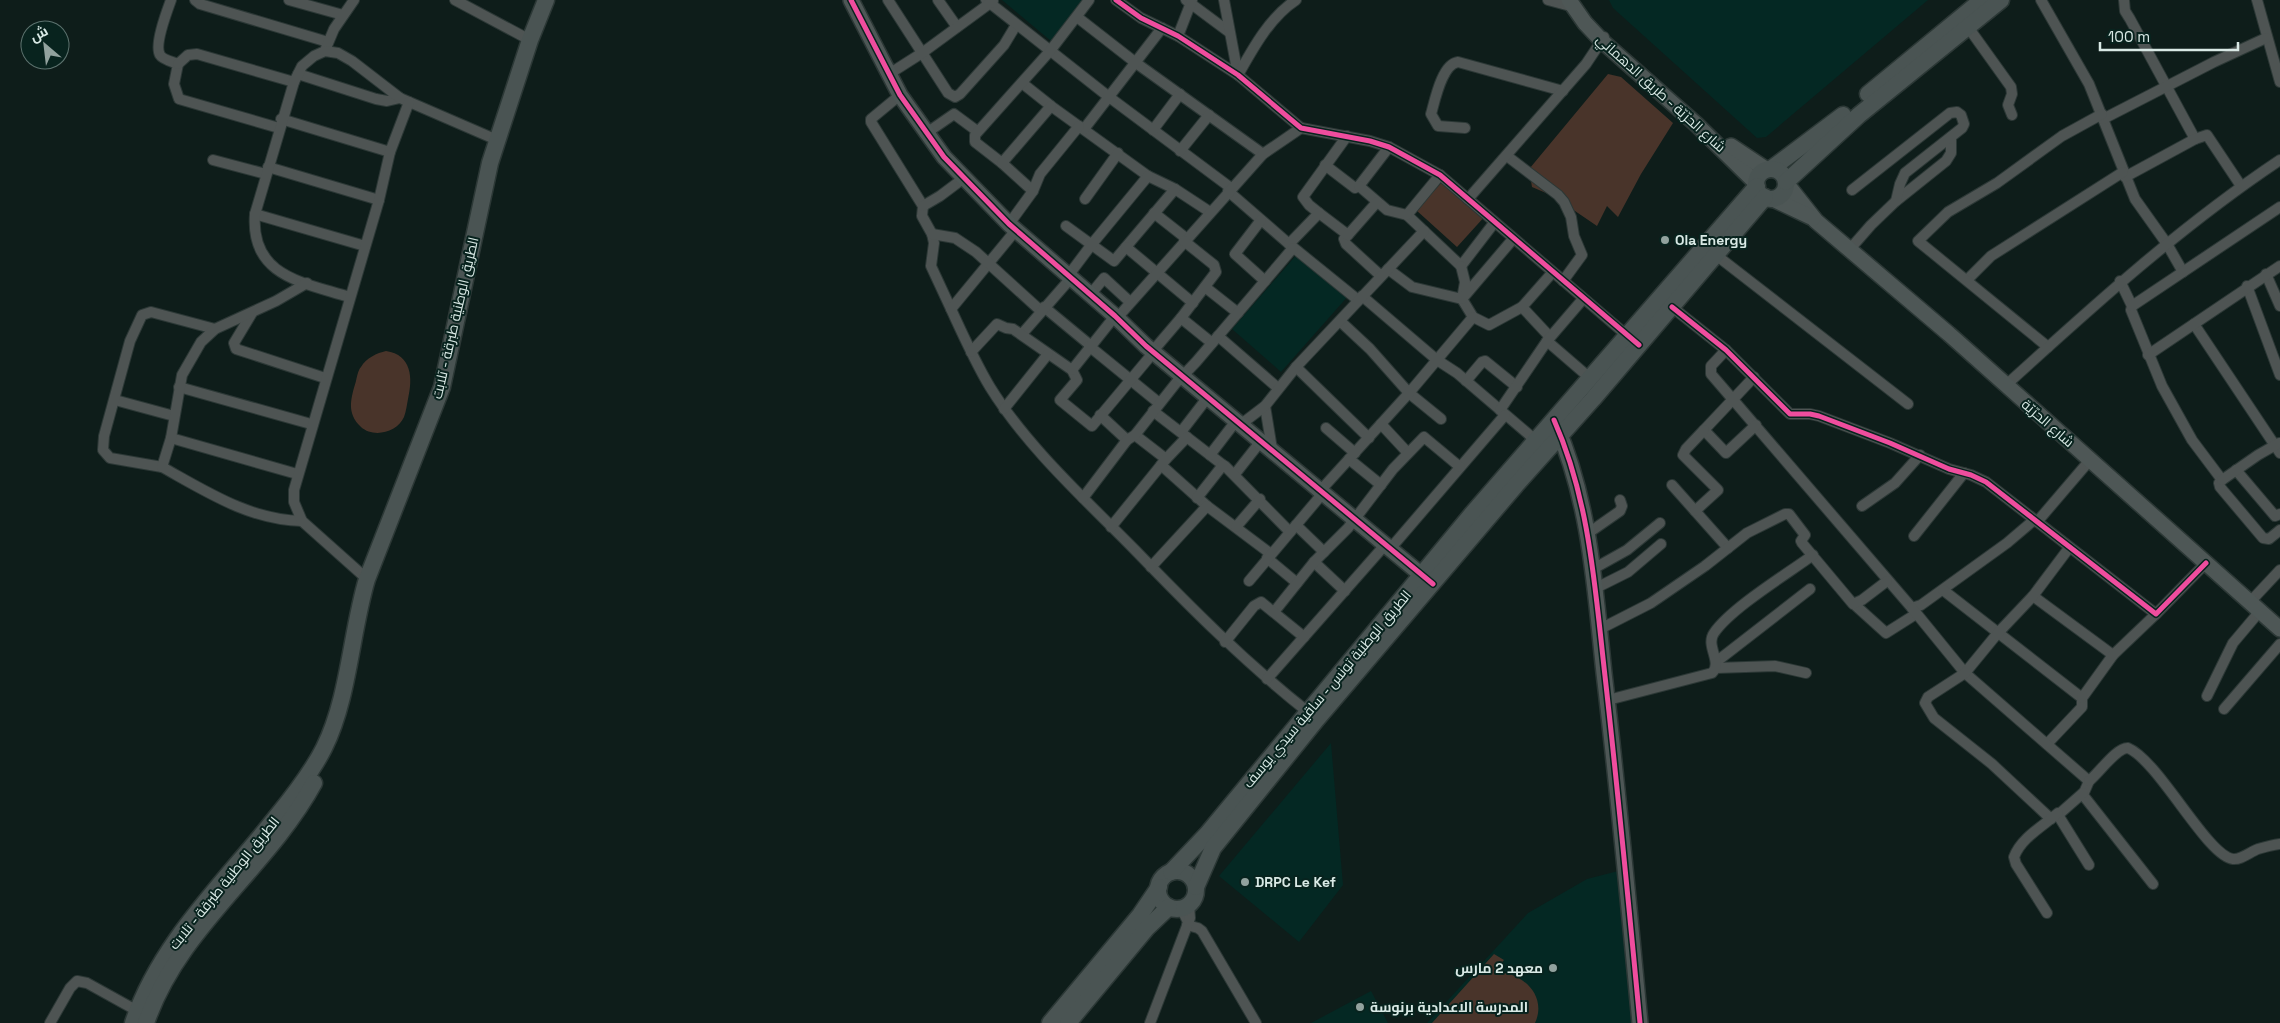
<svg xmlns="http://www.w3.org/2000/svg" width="2280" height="1023" font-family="'Space Grotesk',Cairo,sans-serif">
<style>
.built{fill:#042823}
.green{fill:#49342a}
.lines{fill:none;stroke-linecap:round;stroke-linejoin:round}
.street-casing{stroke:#2c3836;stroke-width:12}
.secondary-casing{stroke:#2c3836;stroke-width:18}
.primary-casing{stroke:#2c3836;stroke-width:19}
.street{stroke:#4e5453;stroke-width:10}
.secondary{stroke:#4e5756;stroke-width:15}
.primary{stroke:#4a5453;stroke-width:16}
.cycleway-casing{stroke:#08231e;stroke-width:8}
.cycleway{stroke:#ef4d9e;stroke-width:5}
.poi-dot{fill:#92a29e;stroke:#08231e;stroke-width:2}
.labels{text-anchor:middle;stroke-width:4;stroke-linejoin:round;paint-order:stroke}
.street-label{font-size:14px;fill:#d9e9e5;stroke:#08231e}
.poi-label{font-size:14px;font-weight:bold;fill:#d9e9e5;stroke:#08231e;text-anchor:start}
</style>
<rect width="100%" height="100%" fill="#0e1d1a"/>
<g class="built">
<polygon points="1002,0 1083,0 1051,41"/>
<polygon points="1609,0 1928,0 1766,137 1757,138 1613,8"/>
<polygon points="1299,252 1349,295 1281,372 1232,329"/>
<polygon points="1331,743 1343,885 1299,942 1219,876"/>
<polygon points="1622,870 1633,1023 1427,1023 1528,913 1587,879"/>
<polygon points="1371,991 1388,1023 1311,1023"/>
</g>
<g class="green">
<polygon points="1608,74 1621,77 1673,123 1641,174 1618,217 1607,206 1597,226 1553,196 1532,187 1531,181 1525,174"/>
<polygon points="1445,179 1486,215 1457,247 1416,210"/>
<path d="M386,351C412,355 413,378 408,399C407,404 406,412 404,417C397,433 373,438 361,427C346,413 351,398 356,381C357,377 358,370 361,367C366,358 377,353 386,351Z"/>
<path d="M1494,954L1504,960L1494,972C1521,971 1548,995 1535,1023H1432Z"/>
</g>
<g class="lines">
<g class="street-casing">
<g id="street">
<path d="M171,0C167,11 154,45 160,55C163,60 174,62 178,64L174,84L179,99L279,128"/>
<polyline points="195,0 200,4 328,42"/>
<polyline points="289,0 343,15"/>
<polyline points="455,0 530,40"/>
<polyline points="888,0 948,93 955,97 960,94 1004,45 1016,25"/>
<polyline points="938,0 957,27"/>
<polyline points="986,0 1109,97 1231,188"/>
<polyline points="1116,0 1141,18 1178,36 1238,75 1301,128 1370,141 1389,147 1440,175 1630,338"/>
<polyline points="1186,0 1229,32"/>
<polyline points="1224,0 1238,75"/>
<polyline points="1548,0 1574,7"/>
<polyline points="2041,0 2089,84 2135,199 2167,244 2183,272"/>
<polyline points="2124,0 2125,11 2130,19 2195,139"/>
<polyline points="2257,0 2280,82"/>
<polyline points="1077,17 1136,63 1263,154"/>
<polyline points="1968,27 2011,87 2012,94 2008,105 2012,115"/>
<polyline points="1178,36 1192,0"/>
<polyline points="326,48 334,29 354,0"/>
<polyline points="178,64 188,55 197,54 294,82"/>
<polyline points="298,74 376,99 387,101 400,98"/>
<polyline points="889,74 922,53 993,1"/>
<path d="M1238,75C1253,48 1270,17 1296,0"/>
<polyline points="1022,83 1051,106 1148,176 1175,189 1210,212"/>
<polyline points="900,95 871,119 871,122 923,206 922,216 932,234 934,243 931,266 951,309"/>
<polyline points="281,119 390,152"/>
<polyline points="2103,119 2214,62 2266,38"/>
<path d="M1465,128L1438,126L1431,114C1435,100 1442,64 1458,62L1563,91"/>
<polyline points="1084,129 1162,28"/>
<polyline points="1153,130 1180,94"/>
<polyline points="928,132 954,114 977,131"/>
<polyline points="1180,151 1209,115"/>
<polyline points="1507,156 1558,195 1564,202 1571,217 1574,236 1582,255 1563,281"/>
<polyline points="213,160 266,174"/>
<polyline points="1002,163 975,142 975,135 1050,51 1089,0"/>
<polyline points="1325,165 1355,188 1359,186 1389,147"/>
<polyline points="268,167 379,200"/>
<polyline points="1440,175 1407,215 1461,266 1494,223"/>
<polyline points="2125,177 2195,139 2207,135 2241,186"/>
<polyline points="1359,186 1387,210 1407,215"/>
<polyline points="1033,191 1002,163 1051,106"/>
<polyline points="1228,191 1289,244 1358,300"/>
<polyline points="1085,199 1118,153"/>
<polyline points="1468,199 1586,64 1604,37"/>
<polyline points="1896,201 1946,161 1951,153 1951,137"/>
<polyline points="923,206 940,196 964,178"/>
<polyline points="1154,213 1187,239"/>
<polyline points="1319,213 1309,205 1303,197 1347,136"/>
<polyline points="255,214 365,246"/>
<polyline points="1261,220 1235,254 1265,281"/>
<polyline points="1009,224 1033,191 1040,174 1079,126"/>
<polyline points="1066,226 1114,261 1175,189"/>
<path d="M1016,230L951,309C963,335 975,362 990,387C1027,447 1087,501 1136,551C1191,608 1246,663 1308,712"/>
<polyline points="932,234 955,238 976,252 1041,311"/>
<polyline points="1348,235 1344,239 1346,244 1381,276"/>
<polyline points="1289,244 1319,213 1348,235 1377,202"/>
<polyline points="1126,247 1193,303"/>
<polyline points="1850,249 1871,225 1896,201 1900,184 1905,173 1962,128 1964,124 1961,115 1957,112 1950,113 1852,190"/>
<polyline points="1716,255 1908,404"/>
<polyline points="1461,266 1465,282 1462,299 1473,317 1489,325 1522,307"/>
<polyline points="1388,269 1412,287 1462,299 1513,239"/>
<polyline points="2266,274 2280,306"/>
<polyline points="1068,276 1092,244 1148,176"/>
<polyline points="1967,280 1991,256 2123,172"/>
<polyline points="2120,281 2132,306 2131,310 2162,386 2192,440 2222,480 2219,483 2220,487 2263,538 2269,539 2280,530"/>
<polyline points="2247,286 2280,375"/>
<polyline points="1205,287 1238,313"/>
<polyline points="1090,295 1104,278 1130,302"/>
<polyline points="1362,296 1437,360 1457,373 1540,444"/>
<path d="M349,297C302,282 250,276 255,214L294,82L302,66L314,56L325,51L338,53L352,61L400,98L497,140"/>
<polyline points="2132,306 2280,207"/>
<polyline points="1044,307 1090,345"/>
<polyline points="1672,307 1726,350 1790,414 1810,414 1819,416 1890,443 1949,469 1971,475 1986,482 2156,614 2206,563"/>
<polyline points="252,313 234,343 236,349 325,378"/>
<polyline points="1117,318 1263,154 1301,128"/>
<polyline points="1181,318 1212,343"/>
<polyline points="1340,321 1370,349 1409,393 1441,419"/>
<polyline points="2194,324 2280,453"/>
<polyline points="1022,334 1071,278"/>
<polyline points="1218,336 1278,388"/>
<polyline points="1550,337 1522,307 1552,273"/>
<polyline points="1547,341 1591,379"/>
<polyline points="1089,346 1159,403"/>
<polyline points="2048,347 1918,241 1948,212 1997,183 2062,136 2102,114"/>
<polyline points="1726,350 1711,366 1711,374 1912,608 1921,605 2007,543 2034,520"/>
<polyline points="971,352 997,324 1006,328 1013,329 1072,370 1077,380 1060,400 1092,426 1153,353"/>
<polyline points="1152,352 1181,318 1216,272 1214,265 1184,241"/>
<polyline points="2148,355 2280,266"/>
<polyline points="1296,367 1369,438"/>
<polyline points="1072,370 1115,316"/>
<polyline points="1754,377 1704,430 1726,453 1756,425"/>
<polyline points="1466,381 1482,362 1485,361 1517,387"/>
<path d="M2005,386C2093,306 2181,226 2280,160"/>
<polyline points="179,387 311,424"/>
<polyline points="115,400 174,416"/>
<polyline points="1265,406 1272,449"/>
<polyline points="1004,409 1048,354"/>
<polyline points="1500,410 1547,341 1583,299"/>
<polyline points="1153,411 1223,465"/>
<polyline points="1100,415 1127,440"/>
<polyline points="1381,424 1407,452"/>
<polyline points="1240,425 1265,406 1296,367 1424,231"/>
<polyline points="1326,428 1355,453"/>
<polyline points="1181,432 1208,397"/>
<polyline points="1135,435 1166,459"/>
<polyline points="171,438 297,474"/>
<polyline points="1210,455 1236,421"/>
<polyline points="1349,459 1381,485"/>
<polyline points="1161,465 1207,506 1271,554"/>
<polyline points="162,467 110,458 103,450 104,436 130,341 142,315 151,312 215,329"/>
<polyline points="2236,470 2275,516 2280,514"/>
<polyline points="1235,474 1261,441"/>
<polyline points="2222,480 2258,455 2279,443"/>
<polyline points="1672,485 1728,548"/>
<polyline points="1320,491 1409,393 1473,317"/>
<polyline points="1083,498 1127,440 1135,435 1176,383 1196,362 1293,248"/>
<polyline points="1197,498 1223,465 1225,466 1290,532"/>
<polyline points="1862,506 1895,483 1920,455"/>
<polyline points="1695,511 1718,490 1683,455 1686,449 1704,430"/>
<path d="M302,521C250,520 207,492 162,467L171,438L182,375L201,342L215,329L276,301L307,283"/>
<polyline points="2037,522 2090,460"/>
<polyline points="1296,525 1324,552"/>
<polyline points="1111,527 1166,459 1187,437"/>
<polyline points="1236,527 1260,499"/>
<polyline points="1587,534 1620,511 1622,506 1620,500"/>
<polyline points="1914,536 1964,473"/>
<polyline points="1390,549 1505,415"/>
<polyline points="1267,558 1297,583"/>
<polyline points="1314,562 1345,591"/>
<polyline points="1151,567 1207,506"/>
<polyline points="1593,569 1627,550 1660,523"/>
<polyline points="367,579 302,521 294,502 294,490 379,200 390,152 409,102"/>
<polyline points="1249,581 1323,493"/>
<polyline points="1594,589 1628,572 1661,544"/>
<polyline points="1943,590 2082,698 2082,707 2047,744"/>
<polyline points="2033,596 2113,655"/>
<polyline points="2250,602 2280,570"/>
<polyline points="1855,605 1886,633 1916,614"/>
<polyline points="1912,608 1965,673 2089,781 2083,795 2153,884"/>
<polyline points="1274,612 1314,562 1348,528 1393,469 1424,437 1460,467"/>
<polyline points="1600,629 1651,603 1705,566 1747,533 1785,514 1789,514 1805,535 1801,541 1802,543 1853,604 1862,600 1887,581"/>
<polyline points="1225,642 1254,606 1261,602 1304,637"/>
<polyline points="1716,662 1810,589"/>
<polyline points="1716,668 1775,666 1806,673"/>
<polyline points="1267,679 1385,545"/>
<polyline points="2207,696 2233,643 2260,611"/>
<polyline points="2082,698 2113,655 2156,614"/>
<path d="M1608,700L1712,673C1723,662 1705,646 1714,633C1731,608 1787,574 1813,555"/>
<polyline points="2224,709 2280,644"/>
<path d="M2089,781C2099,773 2117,747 2128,748C2159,761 2207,856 2233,859C2241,860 2250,852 2258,849C2265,847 2273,845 2280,844"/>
<polyline points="2083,793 2058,815 2089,865"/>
<polyline points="2051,819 1992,764 1934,718 1925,703 1928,697 1965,673 1997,634 2033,596 2069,548"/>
<polyline points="1181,908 1188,922"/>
<path d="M2047,913L2016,864L2014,857C2021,838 2043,826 2058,813"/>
<polyline points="1187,925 1198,928 1202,931 1256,1023"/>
<polyline points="50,1023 70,988 77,981 87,983 143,1014"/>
<polyline points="1150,1023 1190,918 1189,904"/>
</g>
</g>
<g class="secondary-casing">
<g id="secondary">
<polyline points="851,0 900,95 944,157 1009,224 1115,316 1146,346 1430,582"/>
<polyline points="1569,0 1585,23 1602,41 1696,124 1756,183"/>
<polyline points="1731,146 1767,170"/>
<polyline points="1786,183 1816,221 1949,334 2280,629"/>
<polyline points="1773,199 1813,218"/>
<path d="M1556,425C1590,502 1595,589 1604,673C1618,789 1629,906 1640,1023"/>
</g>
</g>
<g class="primary-casing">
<g id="primary">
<polyline points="1868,94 1982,0"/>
<polyline points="1771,169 1843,115"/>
<circle cx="1771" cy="184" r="15"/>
<polyline points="1786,182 1859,115 2001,0"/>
<circle cx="1177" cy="890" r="19"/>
<polyline points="1171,872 1207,834 1471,515 1757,186"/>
<polyline points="1196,887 1213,848 1317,719 1516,485 1593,399 1765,197"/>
<path d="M133,1023C160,942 225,882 277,816C294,795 312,772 324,748C349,698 351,632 367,579L442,387L490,163L530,40L546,0"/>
<path d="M146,1023C178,928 267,869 314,783"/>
<polyline points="1050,1023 1140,915 1159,887"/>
<polyline points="1068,1023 1147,928 1169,907"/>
</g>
</g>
<use href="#street" class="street"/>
<use href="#secondary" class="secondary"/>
<use href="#primary" class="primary"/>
<g class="cycleway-casing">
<g id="cycleway">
<polyline points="851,0 900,95 944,157 1009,224 1115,316 1146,346 1433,584"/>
<polyline points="1116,0 1141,18 1178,36 1238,75 1301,128 1370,141 1389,147 1440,175 1639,345"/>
<polyline points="1672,307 1726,350 1790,414 1810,414 1819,416 1890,443 1949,469 1971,475 1986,482 2156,614 2206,563"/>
<path d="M1554,420C1590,501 1595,589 1605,676C1618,791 1629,907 1640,1023"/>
</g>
</g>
<use href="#cycleway" class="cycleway"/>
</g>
<g class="poi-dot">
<circle cx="1665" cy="240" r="5"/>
<circle cx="1245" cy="882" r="5"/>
<circle cx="1553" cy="968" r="5"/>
<circle cx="1360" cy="1007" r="5"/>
</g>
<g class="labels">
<g class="street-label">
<text transform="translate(1661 93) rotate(42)" y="5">شارع الحرّيّة - طريق الدهماني</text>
<text transform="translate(455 318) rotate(-77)" y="5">الطريق الوطنية طبرقة - تلابت</text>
<text transform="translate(2048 423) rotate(41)" y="5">شارع الحرّيّة</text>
<text transform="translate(1327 689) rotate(-50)" y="5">الطريق الوطنية تونس - ساقية سيدي يوسف</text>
<text transform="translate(224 883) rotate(-51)" y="5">الطريق الوطنية طبرقة - تلابت</text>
</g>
<g class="poi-label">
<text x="1675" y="245">Ola Energy</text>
<text x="1255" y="887">DRPC Le Kef</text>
<text x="1543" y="973" text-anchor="end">معهد 2 مارس</text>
<text x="1370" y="1012">المدرسة الاعدادية برنوسة</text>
</g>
</g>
<g transform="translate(45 45) rotate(332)"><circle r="24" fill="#08231e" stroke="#5c726e"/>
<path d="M0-4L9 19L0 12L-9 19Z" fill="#92a29e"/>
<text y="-8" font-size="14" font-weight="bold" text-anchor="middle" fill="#d9e9e5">ش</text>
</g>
<path d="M2100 42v8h138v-8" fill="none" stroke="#d9e9e5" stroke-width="2.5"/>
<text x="2108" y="42" font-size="15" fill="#d9e9e5" stroke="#08231e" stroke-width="4" paint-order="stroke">100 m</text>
</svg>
